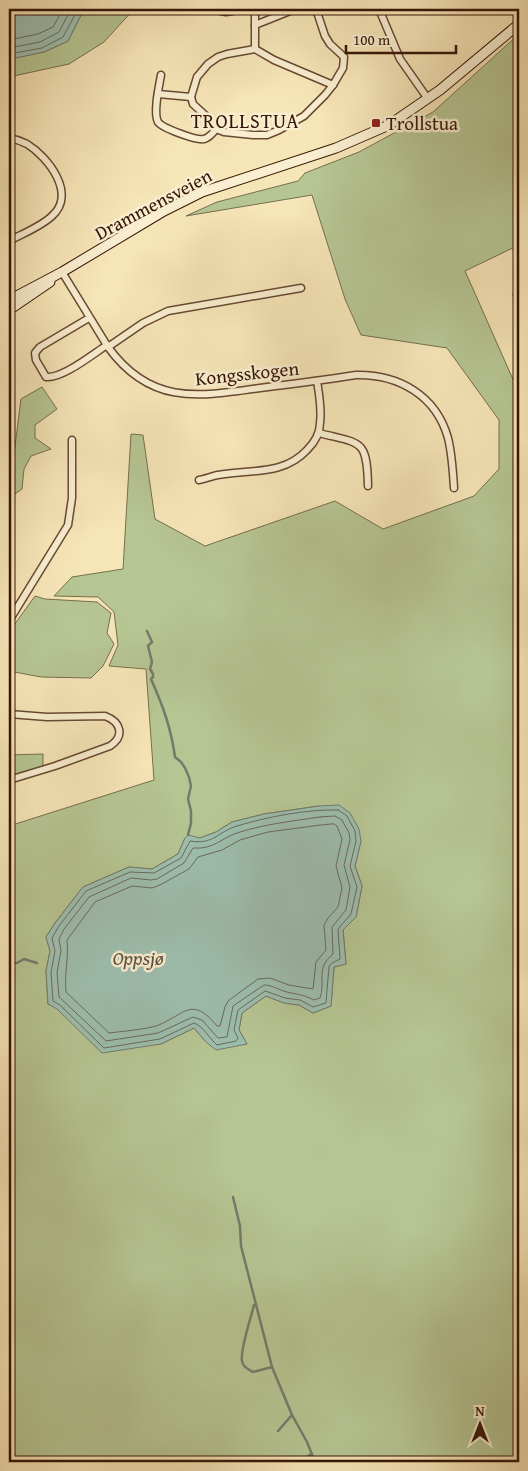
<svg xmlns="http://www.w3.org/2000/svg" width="528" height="1471" font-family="'Gentium Book Plus',serif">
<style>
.green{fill:#b6c693;stroke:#766e4d;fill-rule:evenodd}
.water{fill:#9dbfb0;stroke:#747b6c}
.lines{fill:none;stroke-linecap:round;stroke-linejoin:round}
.shore{stroke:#6a6a5c;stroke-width:1}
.stream{stroke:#747b6c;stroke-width:2.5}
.street-casing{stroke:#674933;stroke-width:9}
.secondary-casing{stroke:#371507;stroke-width:11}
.street{stroke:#f9eed0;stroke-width:6}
.secondary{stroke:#f9eed0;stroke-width:9}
.poi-dot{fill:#8f2418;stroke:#f9eed0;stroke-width:2}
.labels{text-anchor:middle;stroke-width:5;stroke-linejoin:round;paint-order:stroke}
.poi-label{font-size:19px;fill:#371507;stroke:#f9eed0;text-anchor:start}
.street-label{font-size:19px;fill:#371507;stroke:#f9eed0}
.neighbourhood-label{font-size:20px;letter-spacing:1px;fill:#371507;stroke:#f9eed0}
.water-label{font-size:20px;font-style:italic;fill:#5b5042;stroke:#f9eed0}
</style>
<rect width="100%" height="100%" fill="#f6e5b7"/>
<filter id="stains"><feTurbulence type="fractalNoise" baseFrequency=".004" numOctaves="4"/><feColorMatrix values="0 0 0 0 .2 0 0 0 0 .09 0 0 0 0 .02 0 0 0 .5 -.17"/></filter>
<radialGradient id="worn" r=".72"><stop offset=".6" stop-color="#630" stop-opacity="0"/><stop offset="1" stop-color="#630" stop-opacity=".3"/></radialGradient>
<g class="green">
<polygon points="84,9 134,9 104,42 69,64 9,77 9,59 44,52 68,41"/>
<path d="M519,34V245L465,271L519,393V1462H9V826L154,780L146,669L109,666L118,645L114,612L98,597L54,596L72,577L123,569L131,434L143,435L155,519L205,546L335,501L383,529L474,496L499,469V420L447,348L361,335L345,299L312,195L186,216L217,202L298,181L305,173L359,152L433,112ZM319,806L361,841L355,866L362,886L356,917L343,930L346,964L334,967L331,1006L313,1013L299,1005L284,1003L266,996L242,1013L239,1030L247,1044L206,1042L194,1028L161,1044L57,1008L48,1004L46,971L50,951L46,937L55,923L83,887L129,867L152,869L178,854L185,838H200L216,832L232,822L264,814Z"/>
<polygon points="42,387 57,409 35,425 35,438 51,449 31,456 24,469 22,489 9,498 9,466 13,462 21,399"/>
<polygon points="35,596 45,599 97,602 111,613 107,633 114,644 103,666 91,678 41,677 9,671 9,632"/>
<polygon points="43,754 43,767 9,776 9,755"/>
</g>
<g class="water">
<polygon points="9,9 84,9 68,41 44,52 11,59 9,59"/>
<polygon points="339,805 350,813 359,829 361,841 355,866 362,886 356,917 343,930 346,964 334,967 331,1006 313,1013 299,1005 284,1003 266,996 242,1013 239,1030 247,1044 216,1050 206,1042 194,1028 161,1044 102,1053 57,1009 48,1004 46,971 50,951 46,937 55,923 83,887 129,867 152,869 178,854 185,838 188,835 200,838 216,832 232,822 264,814 319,806"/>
</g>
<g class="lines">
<g class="shore">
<polyline points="9,40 38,34 53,27 63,9"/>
<polyline points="9,48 40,42 59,32 71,9"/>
<polyline points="9,54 42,48 63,37 78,9"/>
<path d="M338,810L347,816L355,831L356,841L350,866L357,887L351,914L338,929L340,959L332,963L329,966L326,1003L313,1007L300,1000L285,998L265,991L238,1010L234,1030L238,1038L236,1041L217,1045C209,1038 203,1026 194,1023L160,1039L104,1048L60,1005L53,1001L51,972L55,951L52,938L59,926L86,891L130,872L154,873L181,858L190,841C214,845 217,832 237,826C266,817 308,809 338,810Z"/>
<path d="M320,817L335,816L342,820L349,833L350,840L344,865L350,887L346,910L332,927L333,954C315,969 326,979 320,998L314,1000C302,994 299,995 287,992C279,990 272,985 264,985L233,1006L227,1037L218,1038L202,1020L193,1017L158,1033L106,1041L59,997L57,972L61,951L59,939L64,929L89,897L131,878L151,880L157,879L184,863L193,848C214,850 222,837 240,832C266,824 293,821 320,817Z"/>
<path d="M334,824L337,826L342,839L336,866L342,888L338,907L328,918L324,925L326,950L316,962L313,989L289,985L270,978L258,979L228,1001L225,1007L220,1026H217C191,994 184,1016 156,1026C142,1030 124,1031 109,1033L66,992C64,974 69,957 67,940L95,902L132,886L152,888L160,885L189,869L198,857L222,850L240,840L268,832L321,825Z"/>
</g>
<g class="stream">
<path d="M147,631L152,642L148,646L152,662L150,669L153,674V677L151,679C163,706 171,728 175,757L181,762L185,768L189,777L191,786L188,799L191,811V823L188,835"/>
<polyline points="9,962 17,963 24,959 37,963"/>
<polyline points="233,1197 240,1226 241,1246 272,1367 292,1415 307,1442 315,1462"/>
<path d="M254,1305C251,1318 240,1349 242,1361C243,1367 248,1369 253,1372L272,1367"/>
<polyline points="278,1431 292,1415"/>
<polyline points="300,1462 311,1454"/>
</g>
<g class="street-casing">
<g id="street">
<polyline points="211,9 226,12 244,9"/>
<polyline points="255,9 255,49 274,60 333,85 325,95 304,116 279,130 267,135 253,135 224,132 216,129 206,116 193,104 191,97 197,77 208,64 218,57 227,54 255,49"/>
<polyline points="316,9 325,36 330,44 344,57 343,68 333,85"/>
<polyline points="379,9 400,59 428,99"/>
<polyline points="255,25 295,9"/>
<path d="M161,75C159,86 153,113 158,122C162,128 197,141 204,139C209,138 213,133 216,129"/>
<polyline points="158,94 191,97"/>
<path d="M9,138C15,139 21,141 27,144C48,157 77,194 52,216C42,226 22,234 9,241"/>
<polyline points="62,272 108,347 143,323 168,311 301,288"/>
<polyline points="519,294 517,295 519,299"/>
<path d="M89,318L40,347L35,353L36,360L46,377C62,379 93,354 107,345"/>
<path d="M108,347C150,405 197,397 260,388C292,384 324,380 356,375C398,374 436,395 448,438C452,454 453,472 454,488"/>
<path d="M319,433C361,444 367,438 368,486"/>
<path d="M199,480C205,479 212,476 218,475C250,469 283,476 307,450C315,442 320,434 320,423C322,409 319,394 317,381"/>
<polyline points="9,621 68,525 72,498 72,440"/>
<path d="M9,714L47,717L105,716C121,722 125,736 110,746L55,766L9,780"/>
</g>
</g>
<g class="secondary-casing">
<g id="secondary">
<polyline points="9,300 62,272 164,211 202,192 336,148 389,125 440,90 519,24"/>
<polyline points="9,310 50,282"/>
</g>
</g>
<use href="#street" class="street"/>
<use href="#secondary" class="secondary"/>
</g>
<rect class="poi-dot" x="371" y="118" width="10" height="10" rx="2.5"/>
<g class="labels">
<g class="poi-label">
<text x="386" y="130">Trollstua</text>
</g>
<g class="street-label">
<text transform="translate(153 204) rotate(-28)" y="7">Drammensveien</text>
<text transform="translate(247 373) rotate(-6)" y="7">Kongsskogen</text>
</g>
<g class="neighbourhood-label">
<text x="245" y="128">TROLLSTUA</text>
</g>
<g class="water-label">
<text x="138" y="965">Oppsjø</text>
</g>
</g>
<rect width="528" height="1471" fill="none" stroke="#f6e5b7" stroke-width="30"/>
<rect x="10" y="10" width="508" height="1451" fill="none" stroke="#371507" stroke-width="2.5"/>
<rect x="15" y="15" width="498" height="1441" fill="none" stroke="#371507"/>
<g transform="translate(480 1424)" stroke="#f9eed0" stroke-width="4" paint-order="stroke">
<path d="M0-4L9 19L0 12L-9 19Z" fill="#371507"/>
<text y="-8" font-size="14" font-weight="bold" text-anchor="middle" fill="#371507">N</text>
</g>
<path d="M346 45v8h110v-8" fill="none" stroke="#371507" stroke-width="2.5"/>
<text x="353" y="45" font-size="15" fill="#371507" stroke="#f9eed0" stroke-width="4" paint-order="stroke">100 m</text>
<rect width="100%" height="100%" filter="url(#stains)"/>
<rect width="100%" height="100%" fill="url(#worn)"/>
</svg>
